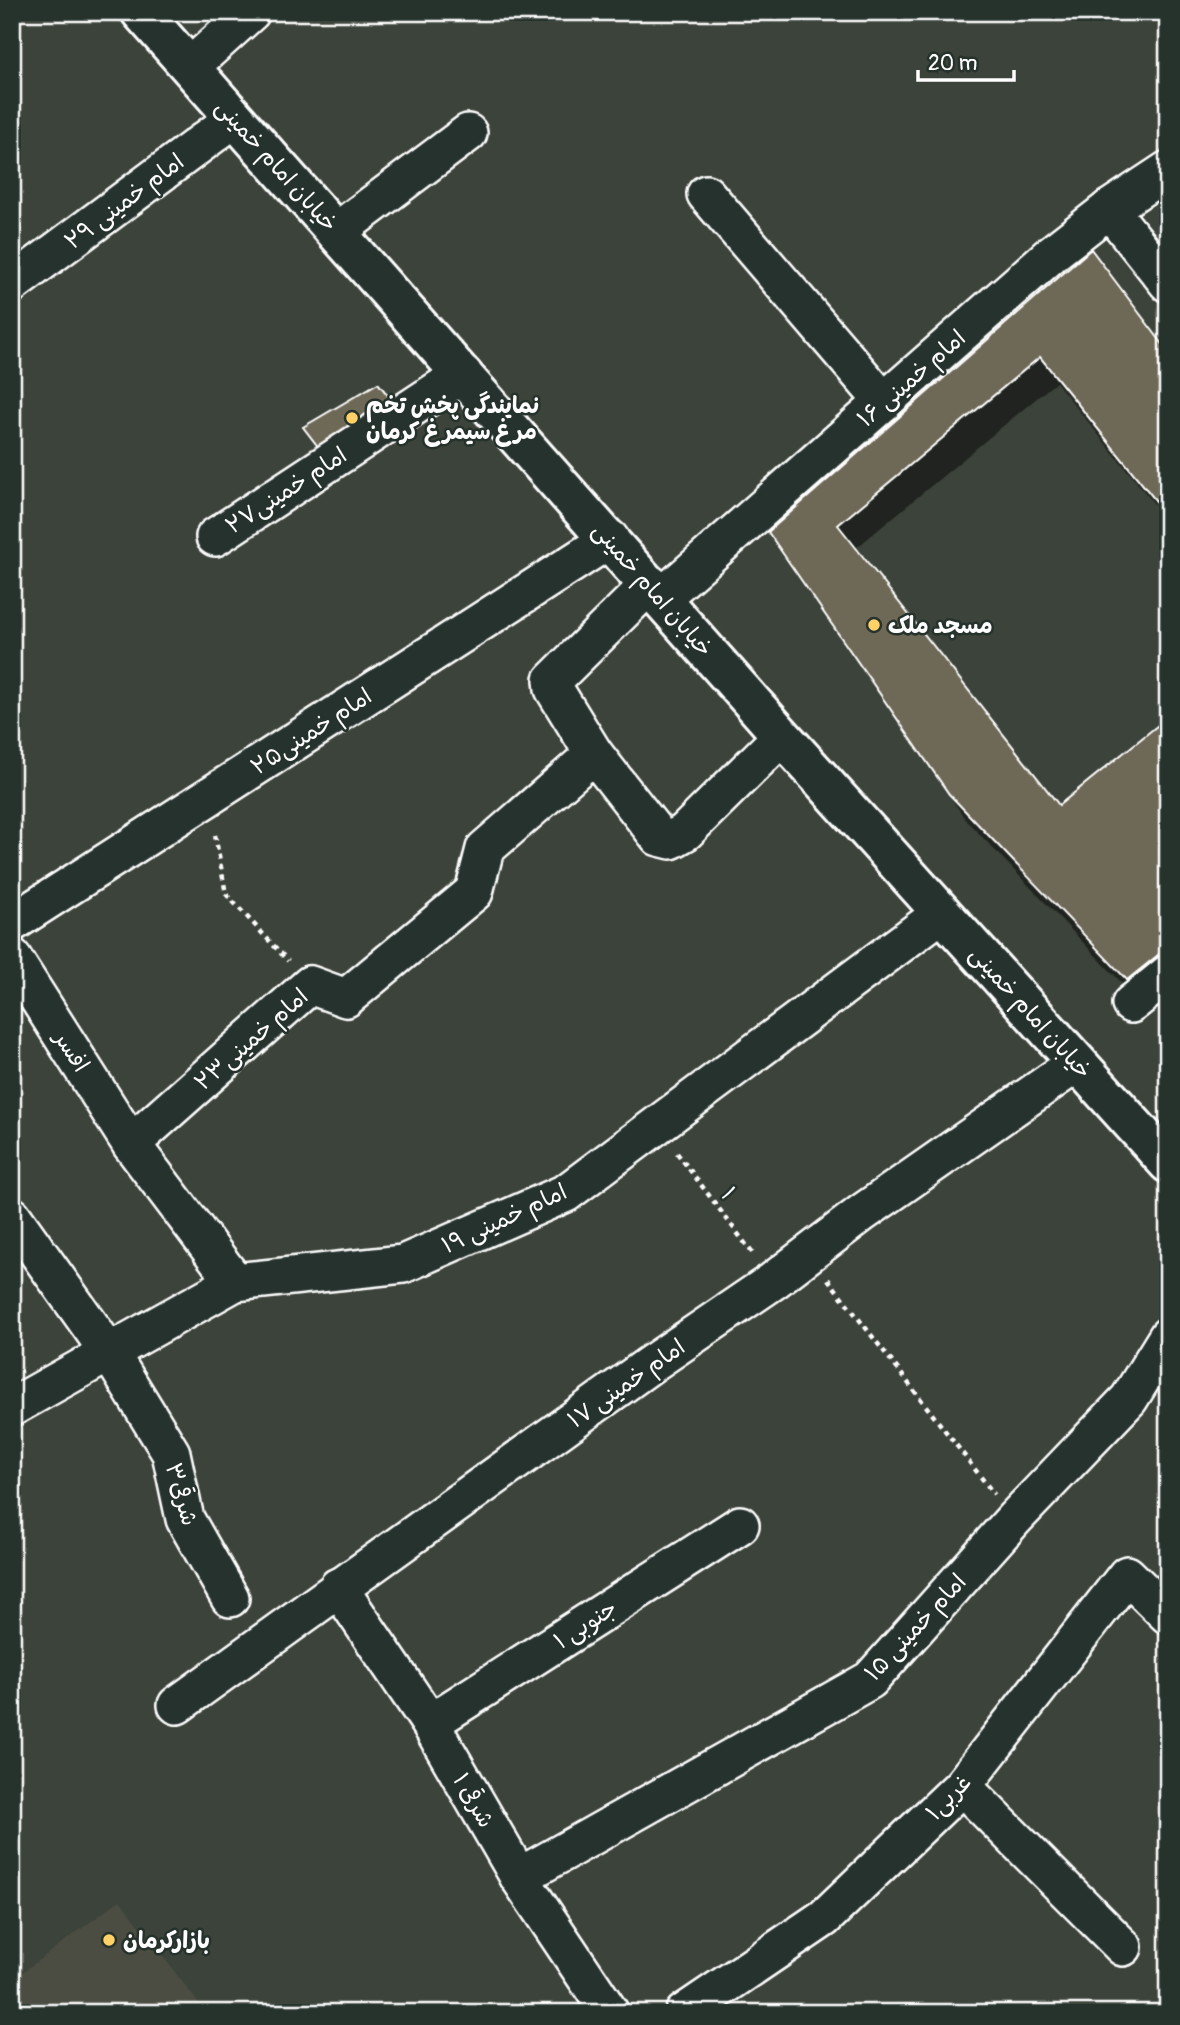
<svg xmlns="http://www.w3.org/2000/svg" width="1180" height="2025" font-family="Pangolin,'Playpen Sans Arabic',sans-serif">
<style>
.built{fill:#4b4e43}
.shadow{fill:#0007}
.building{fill:#6e6757;stroke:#fff;stroke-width:2}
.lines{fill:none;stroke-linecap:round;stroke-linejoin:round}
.minor-casing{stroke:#fff;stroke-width:42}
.major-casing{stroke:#fff;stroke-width:44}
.path{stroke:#fff;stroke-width:4.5;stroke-dasharray:5 5;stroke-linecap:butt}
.minor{stroke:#26332d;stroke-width:37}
.major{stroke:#26332d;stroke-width:38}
.poi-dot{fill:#ffd166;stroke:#26332d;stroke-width:2.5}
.labels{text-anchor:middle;stroke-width:5;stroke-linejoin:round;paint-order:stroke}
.street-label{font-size:23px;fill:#fff;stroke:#26332d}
.poi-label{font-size:23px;font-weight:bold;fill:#fff;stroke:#26332d;text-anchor:start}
</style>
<rect width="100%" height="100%" fill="#3c433a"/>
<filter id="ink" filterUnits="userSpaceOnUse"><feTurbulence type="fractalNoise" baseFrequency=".0143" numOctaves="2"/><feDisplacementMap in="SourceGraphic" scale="14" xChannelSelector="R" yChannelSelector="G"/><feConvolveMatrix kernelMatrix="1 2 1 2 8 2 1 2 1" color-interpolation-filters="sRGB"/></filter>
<g filter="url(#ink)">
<polygon class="built" points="120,1900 206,2013 12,2013 12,1980"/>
<polygon class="shadow" points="1091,252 1168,354 1168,521 1056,382 855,549 1059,808 1168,719 1168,985 1143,1005 966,820 770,532"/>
<g class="building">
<polygon points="1091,249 1168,351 1168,516 1040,357 838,525 1059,805 1168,717 1168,947 1127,980 949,794 768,532"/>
<polygon points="378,383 400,410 326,457 303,427"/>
</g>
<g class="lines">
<g class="minor-casing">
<g id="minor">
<polyline points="190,67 251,12"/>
<polyline points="706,194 884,402"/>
<polyline points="1109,209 1168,283"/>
<polyline points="336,232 468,133"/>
<polyline points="12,284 235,118"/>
<polyline points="215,537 463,374"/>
<polyline points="650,584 553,680 554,689 594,754 659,837 671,840 685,832 782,736"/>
<polyline points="662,597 1054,252 1109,209 1168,170"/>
<polyline points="12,923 610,539"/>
<polyline points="12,957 131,1144 235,1282"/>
<polyline points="1131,1004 1168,974"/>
<polyline points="131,1144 310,985 346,998 474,892 485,849 594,754"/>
<polyline points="12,1216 111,1355 171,1453 185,1519 230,1598"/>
<polyline points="12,1407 235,1282 403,1264 566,1193 942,913"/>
<polyline points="338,1587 430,1723 519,1877 610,2013"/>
<polyline points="177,1705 651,1364 773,1281 862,1213 1077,1063"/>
<polyline points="430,1723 740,1525"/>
<polyline points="962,1786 1123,1947"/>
<polyline points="519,1877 870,1680 1014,1519 1129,1399 1168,1336"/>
<polyline points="684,2013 824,1918 962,1786 1127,1575 1168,1615"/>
</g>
</g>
<g class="major-casing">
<polyline id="major" points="141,12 782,736 1168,1163"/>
</g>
<g class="path">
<polyline points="215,835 226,894 288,961"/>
<polyline points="677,1153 754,1255"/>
<polyline points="828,1279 994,1494"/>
</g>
<use href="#minor" class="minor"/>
<use href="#major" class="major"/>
</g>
</g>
<g class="poi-dot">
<circle cx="352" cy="418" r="7"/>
<circle cx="874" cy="625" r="7"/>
<circle cx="109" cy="1940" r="7"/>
</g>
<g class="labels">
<g class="street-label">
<text transform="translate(277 165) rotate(48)" y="8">خیابان امام خمینی</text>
<text transform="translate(124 201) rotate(-37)" y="8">امام خمینی ۲۹</text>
<text transform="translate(911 378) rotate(-41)" y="8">امام خمینی ۱۶</text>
<text transform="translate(286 490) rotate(-33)" y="8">امام خمینی۲۷</text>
<text transform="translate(653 589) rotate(49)" y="8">خیابان امام خمینی</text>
<text transform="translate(311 731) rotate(-33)" y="8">امام خمینی۲۵</text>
<text transform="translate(1031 1012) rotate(48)" y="8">خیابان امام خمینی</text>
<text transform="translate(251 1039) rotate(-41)" y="8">امام خمینی۲۳</text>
<text transform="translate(72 1051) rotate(57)" y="8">افسر</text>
<text transform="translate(729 1193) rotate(53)" y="8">۱</text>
<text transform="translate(504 1218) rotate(-25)" y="8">امام خمینی ۱۹</text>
<text transform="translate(626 1383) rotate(-35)" y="8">امام خمینی ۱۷</text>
<text transform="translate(182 1494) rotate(74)" y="8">شرقی۳</text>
<text transform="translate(585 1624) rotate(-33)" y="8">۱ جنوبی</text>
<text transform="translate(915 1627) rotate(-47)" y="8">امام خمینی ۱۵</text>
<text transform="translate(948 1797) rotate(-46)" y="8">غربی۱</text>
<text transform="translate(474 1800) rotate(60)" y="8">۱ شرقی</text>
</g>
<g class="poi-label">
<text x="366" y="413">نمایندگی پخش تخم<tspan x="366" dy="26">مرغ سیمرغ کرمان</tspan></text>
<text x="888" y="633">مسجد ملک</text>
<text x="123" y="1948">بازارکرمان</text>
</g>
</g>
<rect width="1180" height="2025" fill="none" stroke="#26332d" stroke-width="42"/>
<rect x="21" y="21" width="1138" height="1983" fill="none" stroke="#fff" stroke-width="2.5" filter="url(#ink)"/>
<path d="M918 70v10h96v-10" fill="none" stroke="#ffffff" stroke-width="3.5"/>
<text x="928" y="70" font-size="21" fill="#ffffff" stroke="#26332d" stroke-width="5" paint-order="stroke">20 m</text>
</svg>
